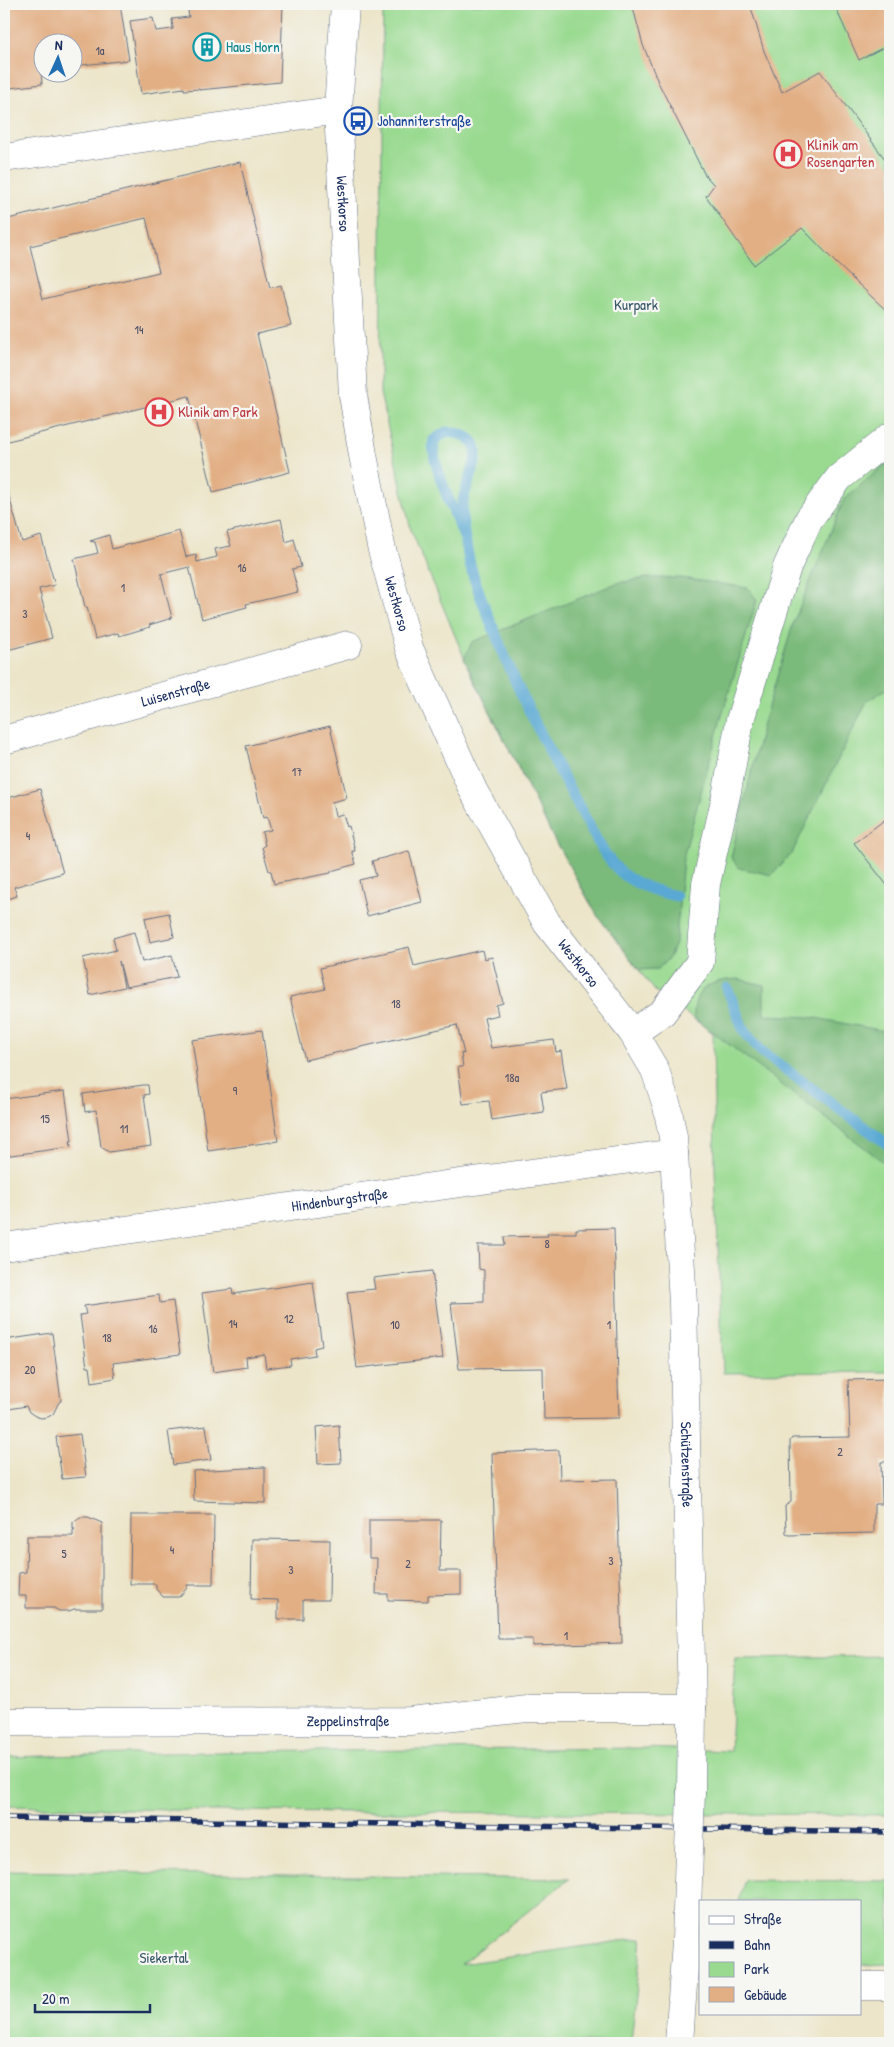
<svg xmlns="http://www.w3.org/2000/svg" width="894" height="2047" font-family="'Patrick Hand',sans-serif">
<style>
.green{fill:#99da90;stroke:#5a8477}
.forest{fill:#7aba7a;stroke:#4a746c}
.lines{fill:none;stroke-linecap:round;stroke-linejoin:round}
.stream{stroke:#5aa9d4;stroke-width:11}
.building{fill:#e2af84;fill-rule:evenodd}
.minor-casing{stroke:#646f83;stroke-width:29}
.minor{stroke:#fff;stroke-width:28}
.rail-casing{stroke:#1b2f5e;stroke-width:5.5}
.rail{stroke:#f6f6f2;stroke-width:4;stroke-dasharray:11;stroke-linecap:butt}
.minor-bridge-casing{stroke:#646f83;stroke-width:29;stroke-linecap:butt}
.minor-bridge{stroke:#fff;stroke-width:28}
.labels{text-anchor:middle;stroke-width:4.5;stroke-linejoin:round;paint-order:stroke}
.number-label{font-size:12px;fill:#4d4f68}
.culture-label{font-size:15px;fill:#0d838f;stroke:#f6f6f2;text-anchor:start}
.transit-label{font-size:15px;fill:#164399;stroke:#f6f6f2;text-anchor:start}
.health-label{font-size:15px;fill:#be3a42;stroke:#f6f6f2;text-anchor:start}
.street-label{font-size:15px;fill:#1b2f5e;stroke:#f6f6f2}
.park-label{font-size:15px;fill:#3a5a6a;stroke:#f6f6f2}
</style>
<rect width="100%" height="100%" fill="#f6f6f2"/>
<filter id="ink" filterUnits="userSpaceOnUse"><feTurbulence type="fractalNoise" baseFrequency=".02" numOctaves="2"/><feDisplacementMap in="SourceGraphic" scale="10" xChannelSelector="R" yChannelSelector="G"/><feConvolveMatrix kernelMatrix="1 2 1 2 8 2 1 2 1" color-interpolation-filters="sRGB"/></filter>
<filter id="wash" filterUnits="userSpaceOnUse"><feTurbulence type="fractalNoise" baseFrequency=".0096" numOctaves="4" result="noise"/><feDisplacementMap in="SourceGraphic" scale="20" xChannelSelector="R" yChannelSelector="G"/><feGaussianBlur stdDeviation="1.12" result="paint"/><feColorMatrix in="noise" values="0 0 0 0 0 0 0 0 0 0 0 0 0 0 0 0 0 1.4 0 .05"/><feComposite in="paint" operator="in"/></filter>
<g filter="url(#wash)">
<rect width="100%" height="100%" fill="#ece5c9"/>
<g class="green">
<polygon points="383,4 890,4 890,1372 723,1373 715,1170 713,1033 655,991 597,915 555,841 471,674 411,530 380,393"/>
<polygon points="890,1656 890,1815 211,1811 4,1806 4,1757 209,1752 643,1748 730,1751 735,1658"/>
<polygon points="4,1871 569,1879 461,1964 642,1938 631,2042 601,2043 4,2043"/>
<polygon points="745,1880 890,1881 890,1964 860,1965 860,1901 738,1901"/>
</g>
<g class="forest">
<polygon points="890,460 890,687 867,701 792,853 772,875 739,868 731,857 763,723 794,621 844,499"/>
<polygon points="647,578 681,578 748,588 757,600 722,715 683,858 676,941 669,958 658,969 639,970 597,915 555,841 464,659 472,642 617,583"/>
<path d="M738,979L764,985V1015L810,1017L890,1032V1167L694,1018C693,987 710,981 738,979Z"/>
</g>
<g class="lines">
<g class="stream">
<path d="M464,537C456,516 429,460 434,440L446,432C502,435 463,479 462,508C461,525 466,543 469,560C475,586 486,610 496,635C519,694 548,750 578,805C591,828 603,858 624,875C639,886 658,892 676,896"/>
<polyline points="727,988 744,1031 762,1052 890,1146"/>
</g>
</g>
<g id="blocks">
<g class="building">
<polygon points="4,4 120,4 129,60 72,66 72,42 42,42 42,71 41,71 42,84 10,88 6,61 4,61"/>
<polygon points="187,4 283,4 280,82 199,90 199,89 184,90 184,88 141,94 130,21 153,18 156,31 173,29 172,19 189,17"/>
<polygon points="632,4 750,4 764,51 782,92 820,71 890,166 890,314 836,263 802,228 754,265 706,196 714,185 705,175 658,82 643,45"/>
<polygon points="834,4 890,4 890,44 859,60"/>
<path d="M240,162L270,288L281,285L291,326L257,334L290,472L213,492L189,396L4,442V220ZM146,218L159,272L43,299L30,246Z"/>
<polygon points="4,479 22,542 41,536 55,585 39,589 52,638 4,651"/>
<polygon points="281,519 286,542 294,539 301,567 292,569 298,592 246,604 247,607 202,619 189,567 161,574 172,618 149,625 150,627 119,636 118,633 95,639 87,607 85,607 74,559 98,553 95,542 90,541 109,535 112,549 179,531 186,557 196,555 197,562 217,557 215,549 231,546 227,532"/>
<polygon points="330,726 347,798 332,802 335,816 343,814 347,827 349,826 355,851 352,851 356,864 331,871 331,873 274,884 271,871 269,871 262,847 265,845 262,832 271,830 267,817 263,818 246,746"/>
<polygon points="40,789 63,873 14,887 17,896 4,900 4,799"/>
<polygon points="887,818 890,822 890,889 854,843"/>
<polygon points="409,851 422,902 367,916 359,880 376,876 372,861"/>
<polygon points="169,913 174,937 150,942 145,918"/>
<polygon points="134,932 142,962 172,955 177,977 126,987 119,961 124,987 90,995 83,958 116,950 113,938"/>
<polygon points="409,947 414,966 482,950 484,959 492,957 503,1003 496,1005 498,1015 484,1018 491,1048 554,1040 556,1052 561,1051 567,1089 541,1092 544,1112 492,1120 489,1101 463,1104 458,1067 463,1067 461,1053 464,1054 457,1025 305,1060 290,997 325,989 320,968"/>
<polygon points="262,1030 278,1141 208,1151 192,1040"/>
<polygon points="143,1085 148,1085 149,1094 144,1095 151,1146 109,1152 101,1147 96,1110 85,1112 83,1094"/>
<polygon points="65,1091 72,1141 70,1141 71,1147 4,1156 4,1099"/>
<polygon points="614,1228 619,1418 544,1419 543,1368 459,1369 451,1303 484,1302 484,1270 479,1269 478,1245 505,1245 504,1237 548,1236 547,1233 576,1233 576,1229"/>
<polygon points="432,1271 443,1358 357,1368 347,1292 375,1289 373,1278"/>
<polygon points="313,1282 322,1346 314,1348 315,1355 290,1359 291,1365 266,1368 264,1354 246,1357 247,1367 213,1372 202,1293 232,1289 233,1294"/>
<polygon points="159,1295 160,1303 173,1301 180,1354 113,1363 115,1378 92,1382 90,1367 87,1367 80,1315 86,1314 84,1306"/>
<polygon points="52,1333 61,1401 59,1402 53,1414 48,1417 41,1418 35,1416 29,1412 26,1406 4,1410 4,1340"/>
<polygon points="889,1379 890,1462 881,1462 882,1504 874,1504 874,1533 789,1535 786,1533 785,1506 791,1502 790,1441 792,1438 850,1437 848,1380"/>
<polygon points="339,1425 341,1463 318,1464 316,1427"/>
<polygon points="206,1426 211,1460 173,1465 168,1431"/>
<polygon points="80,1434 86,1477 62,1479 56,1437"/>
<polygon points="559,1450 560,1480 617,1479 622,1643 533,1646 533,1639 498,1639 492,1453"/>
<polygon points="265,1467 265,1503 194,1501 193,1471"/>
<polygon points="131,1515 214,1515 213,1585 187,1585 187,1588 179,1597 163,1597 156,1589 156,1584 130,1584"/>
<polygon points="80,1517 88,1517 102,1523 102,1609 74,1609 69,1611 59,1611 54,1608 26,1608 26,1596 18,1596 19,1573 26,1572 27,1536 73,1536 73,1530 75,1529 73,1529 73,1522"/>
<polygon points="369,1520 441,1520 440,1571 461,1571 461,1594 428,1595 428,1601 388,1600 388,1594 376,1594 377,1558 369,1558"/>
<polygon points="252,1539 330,1540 329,1600 303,1600 303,1619 278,1619 278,1600 251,1599"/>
</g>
</g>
</g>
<g filter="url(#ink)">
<use href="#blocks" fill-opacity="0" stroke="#646f83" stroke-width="1"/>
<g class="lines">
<g class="minor-casing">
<g id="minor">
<path id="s1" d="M345,4L338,110L353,395L363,455L381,546L409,648L473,790L547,923L633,1033L655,1070L667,1106L673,1137L683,1303L692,1708L691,1791"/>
<polyline points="4,158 338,110"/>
<path id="s2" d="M4,740L348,645"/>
<polyline points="633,1033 663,1012 700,962 706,884 727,791 740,720 787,567 809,519 839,478 890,437"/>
<path id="s3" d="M4,1247L674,1153"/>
<path id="s4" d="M4,1722L410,1721L527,1708H692"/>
<polyline points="860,1986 890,1986"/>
<polyline points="679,2043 686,1941"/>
</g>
</g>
<use href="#minor" class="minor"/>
<g class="rail-casing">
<polyline id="rail" points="4,1818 890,1832"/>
</g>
<use href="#rail" class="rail"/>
<g class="minor-bridge-casing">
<polyline id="minor-bridge" points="686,1941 691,1791"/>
</g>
<use href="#minor-bridge" class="minor-bridge"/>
</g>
</g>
<defs>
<g id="building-ring" transform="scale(1.4375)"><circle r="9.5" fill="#f6f6f2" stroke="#0f9aa8" stroke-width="1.5"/><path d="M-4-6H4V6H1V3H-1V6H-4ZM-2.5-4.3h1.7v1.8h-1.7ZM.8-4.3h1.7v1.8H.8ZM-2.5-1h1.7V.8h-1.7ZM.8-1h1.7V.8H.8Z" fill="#0f9aa8"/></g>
<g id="bus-ring" transform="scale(1.4375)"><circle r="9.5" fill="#f6f6f2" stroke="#1a4fb4" stroke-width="1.5"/><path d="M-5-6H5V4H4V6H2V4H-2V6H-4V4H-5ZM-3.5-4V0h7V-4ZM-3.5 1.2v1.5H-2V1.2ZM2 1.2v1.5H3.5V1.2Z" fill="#1a4fb4"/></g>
<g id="hospital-ring" transform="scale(1.4375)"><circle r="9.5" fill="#f6f6f2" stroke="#e0444e" stroke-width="1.5"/><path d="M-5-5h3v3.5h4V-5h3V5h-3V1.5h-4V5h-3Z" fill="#e0444e"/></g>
</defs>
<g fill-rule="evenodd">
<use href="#building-ring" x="207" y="47"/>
<use href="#bus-ring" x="358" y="121"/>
<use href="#hospital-ring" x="788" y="154"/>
<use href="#hospital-ring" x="159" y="412"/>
</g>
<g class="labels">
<g class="number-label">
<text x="100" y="55">1a</text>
<text x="139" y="334">14</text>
<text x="242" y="572">16</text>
<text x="123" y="592">1</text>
<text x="25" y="618">3</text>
<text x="297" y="776">17</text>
<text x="28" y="840">4</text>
<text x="396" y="1008">18</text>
<text x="512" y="1082">18a</text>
<text x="235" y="1095">9</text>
<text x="45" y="1123">15</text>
<text x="124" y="1133">11</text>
<text x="547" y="1248">8</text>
<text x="289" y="1323">12</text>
<text x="233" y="1328">14</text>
<text x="395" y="1329">10</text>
<text x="609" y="1329">1</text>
<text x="153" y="1333">16</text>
<text x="107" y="1342">18</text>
<text x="30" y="1374">20</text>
<text x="840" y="1456">2</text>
<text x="172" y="1554">4</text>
<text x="64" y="1558">5</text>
<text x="611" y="1565">3</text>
<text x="408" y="1568">2</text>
<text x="291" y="1574">3</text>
<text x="566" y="1640">1</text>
</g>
<g class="culture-label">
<text x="226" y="52">Haus Horn</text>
</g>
<g class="transit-label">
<text x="377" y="126">Johanniterstraße</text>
</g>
<g class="health-label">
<text x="807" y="150">Klinik am<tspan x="807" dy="17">Rosengarten</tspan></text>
<text x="178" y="417">Klinik am Park</text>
</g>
<g class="street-label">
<text dy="5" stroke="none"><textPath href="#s1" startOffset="200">Westkorso</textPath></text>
<text dy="5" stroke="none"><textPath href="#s1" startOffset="605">Westkorso</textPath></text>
<text dy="5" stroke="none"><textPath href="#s2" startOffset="178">Luisenstraße</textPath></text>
<text dy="5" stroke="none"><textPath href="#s1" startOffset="1010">Westkorso</textPath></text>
<text dy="5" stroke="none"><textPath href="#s3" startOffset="339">Hindenburgstraße</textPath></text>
<text dy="5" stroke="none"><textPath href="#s1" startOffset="1539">Schützenstraße</textPath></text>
<text dy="5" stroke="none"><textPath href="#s4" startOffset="344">Zeppelinstraße</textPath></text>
</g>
<g class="park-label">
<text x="636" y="310">Kurpark</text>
<text x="164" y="1963">Siekertal</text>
</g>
</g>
<rect width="894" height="2047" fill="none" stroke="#f6f6f2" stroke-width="20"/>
<rect x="699" y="1900" width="162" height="115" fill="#f6f6f2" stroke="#9ea6b7"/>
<rect x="709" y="1916" width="25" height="8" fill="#ffffff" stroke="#9ea6b7"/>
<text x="744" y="1924" font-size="15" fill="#1b2f5e">Straße</text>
<rect x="709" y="1941" width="25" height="8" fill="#1b2f5e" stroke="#9ea6b7"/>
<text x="744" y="1950" font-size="15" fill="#1b2f5e">Bahn</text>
<rect x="709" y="1962" width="25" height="15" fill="#99da90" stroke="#9ea6b7"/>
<text x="744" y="1974" font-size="15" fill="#1b2f5e">Park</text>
<rect x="709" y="1987" width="25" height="15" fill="#e2af84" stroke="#9ea6b7"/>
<text x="744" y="2000" font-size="15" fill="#1b2f5e">Gebäude</text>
<g transform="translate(58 58) rotate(3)"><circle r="24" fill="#f6f6f2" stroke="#9ea6b7"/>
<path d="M0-4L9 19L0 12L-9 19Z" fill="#1f6fb2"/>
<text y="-8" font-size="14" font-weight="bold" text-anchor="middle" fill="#1b2f5e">N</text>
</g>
<path d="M35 2004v8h115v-8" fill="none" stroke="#1b2f5e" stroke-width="2.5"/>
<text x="42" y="2004" font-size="15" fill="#1b2f5e" stroke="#f6f6f2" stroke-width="4" paint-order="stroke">20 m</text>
</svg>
